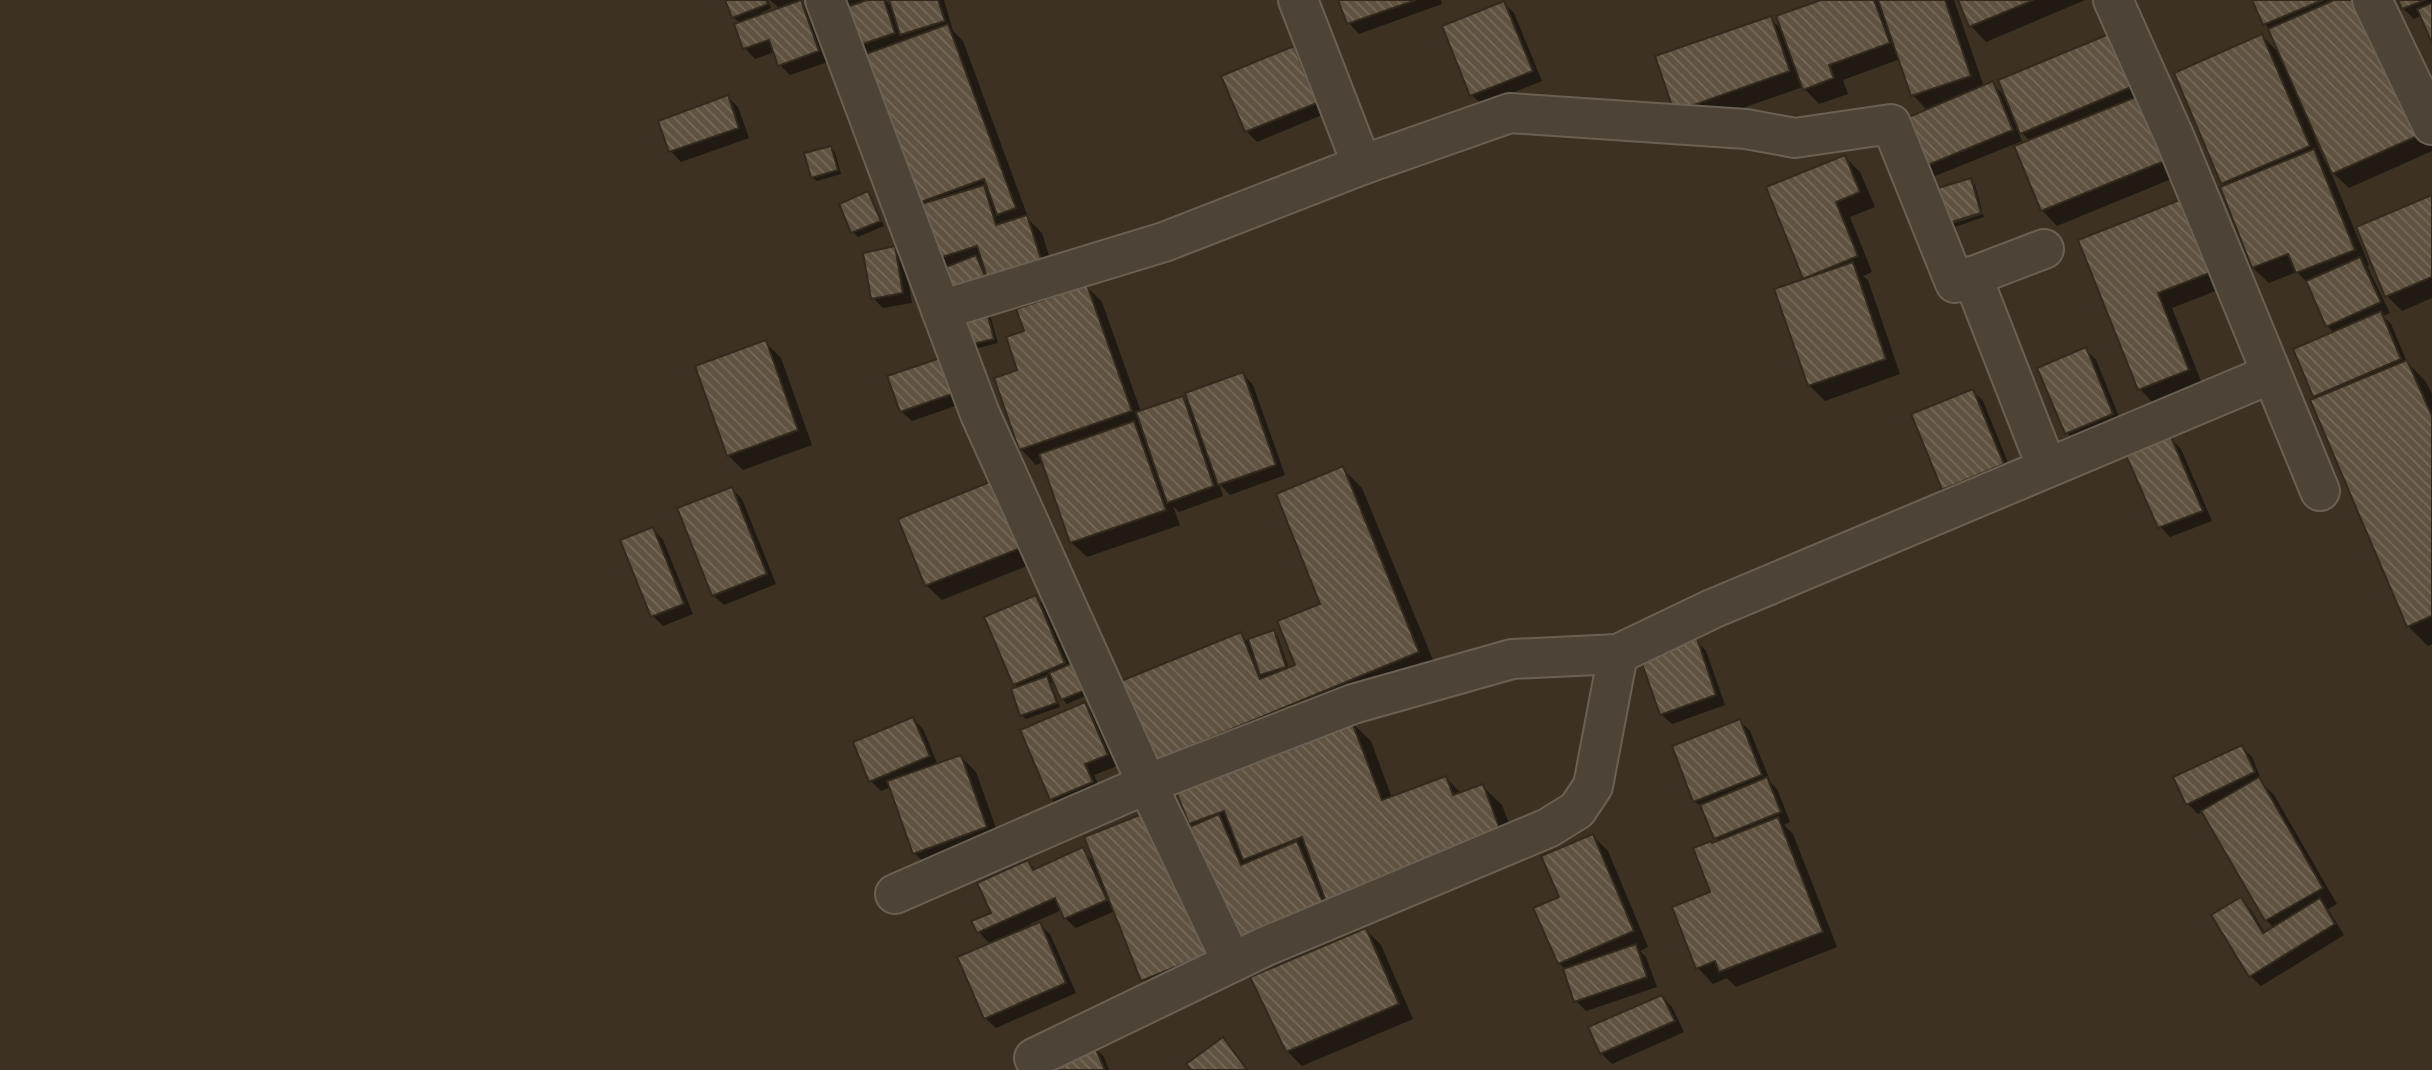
<svg xmlns="http://www.w3.org/2000/svg" width="2432" height="1070" font-family="Ubuntu,sans-serif">
<style>
.shadow{fill:#0007;fill-rule:evenodd}
.building{fill:url(#building-back-hatch);stroke:#332a1d;stroke-width:2}
.lines{fill:none;stroke-linecap:round;stroke-linejoin:round}
.minor-casing{stroke:#6a6154;stroke-width:42}
.minor{stroke:#4d4336;stroke-width:38}
</style>
<defs>
<pattern id="building-back-hatch" width="6" height="6" patternUnits="userSpaceOnUse" patternTransform="scale(1.75)"><rect width="6" height="6" fill="#5f5241"/><path d="M-1 5l2 2M0 0l6 6M5-1l2 2" fill="none" stroke="#74695a"/></pattern>
</defs>
<rect width="100%" height="100%" fill="#3c3122"/>
<g class="shadow">
<polygon points="727,0 768,0 771,8 761,13 762,16 780,9 770,0 798,0 811,12 828,62 790,75 780,65 775,52 755,59 745,48 740,23 733,17"/>
<polygon points="845,0 885,0 893,8 891,0 944,0 953,31 963,41 1029,220 1042,233 1055,275 1004,291 986,273 989,281 948,268 937,258 856,46 850,8"/>
<polygon points="1340,0 1441,0 1442,4 1359,34 1349,23"/>
<polygon points="1826,0 1954,0 1984,87 1992,83 2008,99 2113,34 2181,175 2057,226 2042,210 2030,141 2016,127 2022,141 1935,176 1925,166 1928,111 1913,95 1900,59 1843,80 1848,94 1819,104 1803,87 1691,126 1676,111 1770,18 1782,30"/>
<polygon points="1960,0 2085,0 1986,42 1971,26"/>
<path d="M2254,0H2366L2432,140V151L2349,188L2330,170L2369,265L2367,266L2390,313L2383,316L2391,324L2407,362L2426,382L2432,394V644L2428,646L2408,626L2314,396L2335,333L2327,326L2309,284L2297,272L2269,283L2253,268L2222,188L2226,186L2223,183L2262,36L2282,56ZM2318,138L2332,169L2325,162L2315,139Z"/>
<polygon points="2400,0 2432,0 2432,39 2422,15 2414,19 2403,8"/>
<polygon points="1504,3 1514,13 1542,81 1482,105 1472,95"/>
<polygon points="1293,48 1304,58 1327,113 1257,142 1246,131"/>
<polygon points="728,97 738,107 749,138 681,162 671,151 660,122"/>
<polygon points="831,148 835,152 841,174 817,181 812,177"/>
<polygon points="1845,157 1860,172 1875,207 1850,217 1872,272 1863,276 1868,280 1900,374 1825,401 1809,385 1805,281 1768,188"/>
<polygon points="1970,180 1975,185 1982,210 1947,221"/>
<polygon points="868,193 872,198 884,226 858,237 853,232 841,205"/>
<polygon points="2432,197 2432,298 2402,311 2387,296"/>
<polygon points="1983,214 1984,217 1952,228 1948,225"/>
<polygon points="2202,214 2231,285 2172,308 2203,386 2155,405 2140,389 2080,241"/>
<polygon points="894,248 904,258 912,303 883,308 873,298"/>
<polygon points="1087,287 1102,302 1141,412 1183,398 1193,407 1243,374 1253,385 1285,475 1230,495 1219,483 1223,496 1179,512 1173,506 1180,525 1087,557 1071,542 1043,462 1036,465 1021,449 996,379 1019,371 1026,332"/>
<polygon points="986,310 990,315 998,343 974,349 962,317"/>
<polygon points="765,342 781,358 812,445 743,470 728,455"/>
<polygon points="2085,349 2096,360 2122,424 2077,443 2067,433"/>
<polygon points="939,360 961,404 912,421 901,411"/>
<polygon points="1973,391 1983,401 2013,475 1954,499 1943,489"/>
<polygon points="2171,439 2181,449 2212,521 2170,537 2160,526"/>
<polygon points="1342,468 1362,488 1438,672 1155,760 1240,634 1252,646 1274,632 1278,637 1289,669 1297,666 1323,605"/>
<polygon points="1001,479 1042,560 942,600 926,585"/>
<polygon points="732,489 742,499 776,584 724,605 713,595"/>
<polygon points="653,529 663,540 693,614 663,626 653,616"/>
<polygon points="1036,597 1046,607 1071,666 1092,693 1067,704 1062,699 1055,682 1051,683 1060,707 1026,719 1021,715 1019,688 1015,684"/>
<polygon points="1696,640 1706,651 1725,705 1672,724 1661,714"/>
<polygon points="1085,704 1095,714 1117,766 1094,775 1102,793 1061,810 1051,799"/>
<polygon points="913,719 923,729 938,765 961,757 976,772 1001,842 930,868 914,853 891,787 881,791 871,781"/>
<polygon points="1740,721 1750,731 1771,783 1777,789 1790,822 1784,825 1793,834 1837,947 1736,987 1727,978 1713,984 1698,968 1674,908 1713,893 1713,845 1720,842 1716,838 1705,811 1695,801"/>
<polygon points="1351,722 1371,741 1392,798 1446,778 1462,794 1482,786 1502,805 1521,854 1252,954 1194,827 1190,823"/>
<polygon points="2242,747 2252,757 2263,784 2274,795 2337,904 2328,909 2344,935 2261,986 2250,976 2241,900 2251,910 2265,933 2274,928 2266,920 2203,812 2198,814 2188,804"/>
<polygon points="1593,836 1608,851 1648,947 1640,951 1646,957 1657,987 1586,1011 1576,1001 1565,969 1559,963 1561,898"/>
<polygon points="1082,850 1096,864 1224,969 1158,995 1143,980 1115,911 1076,928 1065,918 1062,910 1030,924 1032,927 1039,924 1050,934 1076,993 996,1028 985,1018 991,945 979,932 974,922 993,913 1028,862 1036,870"/>
<polygon points="1366,930 1381,945 1413,1019 1302,1066 1287,1051"/>
<polygon points="1662,997 1672,1007 1684,1032 1612,1064 1601,1053 1591,1028"/>
<polygon points="1223,1039 1248,1070 1193,1070"/>
<polygon points="1094,1047 1104,1057 1109,1070 1039,1070"/>
</g>
<g class="building">
<polygon points="725,0 766,0 768,4 732,18"/>
<polygon points="801,0 819,51 778,66 769,40 743,49 734,24"/>
<polygon points="867,0 884,0 895,33 854,47 841,9"/>
<polygon points="889,0 938,0 945,21 900,35"/>
<polygon points="1338,0 1416,0 1347,24"/>
<polygon points="1821,0 1874,0 1890,43 1829,65 1834,78 1803,90 1776,16"/>
<polygon points="1878,0 1945,0 1971,76 1911,96"/>
<polygon points="1958,0 2034,0 1969,27"/>
<polygon points="2252,0 2323,0 2263,25"/>
<polygon points="2334,0 2363,0 2422,134 2332,174 2268,29"/>
<polygon points="2398,0 2425,0 2402,9"/>
<polygon points="1504,1 1533,71 1470,96 1442,26"/>
<polygon points="2432,3 2432,43 2417,9"/>
<polygon points="1771,16 1790,71 1674,112 1655,56"/>
<polygon points="948,24 1016,208 997,215 984,179 918,203 863,55"/>
<polygon points="2114,32 2136,85 2020,134 1998,80"/>
<polygon points="2262,34 2310,146 2221,184 2174,73"/>
<polygon points="1294,46 1317,103 1245,132 1221,76"/>
<polygon points="1993,81 2013,130 1923,167 1904,119"/>
<polygon points="728,95 739,128 669,152 658,121"/>
<polygon points="2141,95 2167,160 2041,211 2014,146"/>
<polygon points="831,146 838,170 811,178 804,153"/>
<polygon points="2314,149 2355,250 2296,273 2288,254 2252,268 2220,187"/>
<polygon points="1845,155 1860,192 1836,202 1858,256 1803,279 1766,187"/>
<polygon points="1971,178 1981,213 1945,224 1935,189"/>
<polygon points="984,185 996,225 1027,215 1041,259 987,277 977,246 936,259 918,205"/>
<polygon points="868,191 881,221 851,233 839,204"/>
<polygon points="2432,195 2432,277 2385,297 2356,227"/>
<polygon points="2187,197 2217,270 2158,293 2189,370 2138,390 2078,240"/>
<polygon points="895,246 903,293 871,299 863,253"/>
<polygon points="976,255 985,276 949,291 941,269"/>
<polygon points="2360,257 2381,302 2326,327 2306,281"/>
<polygon points="1853,262 1886,359 1808,386 1774,289"/>
<polygon points="1087,285 1132,411 1019,450 994,378 1017,370 1006,337 1024,331 1016,309"/>
<polygon points="986,308 994,339 968,345 960,315"/>
<polygon points="2381,311 2401,359 2313,397 2293,349"/>
<polygon points="766,340 798,430 727,456 695,366"/>
<polygon points="2086,347 2113,414 2065,434 2037,368"/>
<polygon points="940,358 952,394 900,412 887,376"/>
<polygon points="2407,360 2432,416 2432,616 2407,627 2310,400"/>
<polygon points="1243,372 1276,465 1218,485 1185,393"/>
<polygon points="1973,389 2004,464 1942,490 1911,414"/>
<polygon points="1183,396 1214,486 1167,503 1136,412"/>
<polygon points="1134,421 1166,510 1070,543 1039,454"/>
<polygon points="2171,437 2203,511 2158,528 2125,453"/>
<polygon points="1343,466 1419,652 1154,761 1121,681 1241,632 1260,679 1295,665 1277,621 1320,604 1276,494"/>
<polygon points="1002,477 1028,545 925,586 898,519"/>
<polygon points="732,487 767,574 712,596 677,508"/>
<polygon points="653,527 684,604 651,617 620,540"/>
<polygon points="1036,595 1065,663 1013,685 984,617"/>
<polygon points="1274,630 1286,667 1260,675 1248,639"/>
<polygon points="1697,638 1716,695 1660,715 1640,658"/>
<polygon points="1077,661 1088,689 1061,700 1049,673"/>
<polygon points="1047,676 1057,703 1020,716 1011,689"/>
<polygon points="1085,702 1108,755 1085,764 1093,782 1050,800 1020,730"/>
<polygon points="913,717 930,756 869,782 853,742"/>
<polygon points="1740,719 1762,775 1693,802 1672,746"/>
<polygon points="1351,720 1382,800 1446,776 1453,795 1483,784 1502,835 1326,902 1302,837 1243,860 1224,811 1189,824 1174,787"/>
<polygon points="2242,745 2255,772 2186,805 2173,777"/>
<polygon points="961,755 987,827 913,854 887,781"/>
<polygon points="1767,777 1781,812 1714,839 1700,805"/>
<polygon points="2259,777 2323,888 2265,921 2201,811"/>
<polygon points="1152,810 1210,953 1141,981 1084,837"/>
<polygon points="1219,814 1241,865 1297,841 1323,902 1236,940 1187,828"/>
<polygon points="1778,817 1823,932 1719,972 1715,961 1696,969 1672,907 1710,892 1693,848 1711,841 1712,843"/>
<polygon points="1593,834 1634,931 1558,964 1533,908 1559,897 1541,856"/>
<polygon points="1083,847 1107,900 1064,919 1055,898 977,933 971,921 991,913 977,883 1028,860 1033,870"/>
<polygon points="2241,897 2263,933 2320,898 2335,924 2249,977 2211,915"/>
<polygon points="1040,922 1066,983 984,1019 957,957"/>
<polygon points="1366,928 1399,1004 1286,1052 1250,977"/>
<polygon points="1636,944 1647,977 1574,1002 1563,969"/>
<polygon points="1662,995 1675,1021 1600,1054 1588,1027"/>
<polygon points="1223,1037 1247,1070 1191,1070 1186,1064"/>
<polygon points="1094,1045 1105,1070 1034,1070"/>
</g>
<g class="lines">
<g class="minor-casing">
<g id="minor">
<polyline points="825,0 980,414 1147,784 1232,962"/>
<polyline points="1298,0 1362,165 1510,113 1746,129 1795,138 1891,124 1955,283 2044,249"/>
<polyline points="2113,0 2174,136 2320,491"/>
<polyline points="2372,0 2432,125"/>
<polyline points="1972,276 2047,468"/>
<polyline points="941,310 1164,242 1362,165"/>
<polyline points="895,894 1147,784 1353,704 1512,659 1618,654 1712,609 2271,374"/>
<polyline points="1034,1058 1264,947 1548,828 1577,810 1593,786 1618,654"/>
</g>
</g>
<use href="#minor" class="minor"/>
</g>
</svg>
